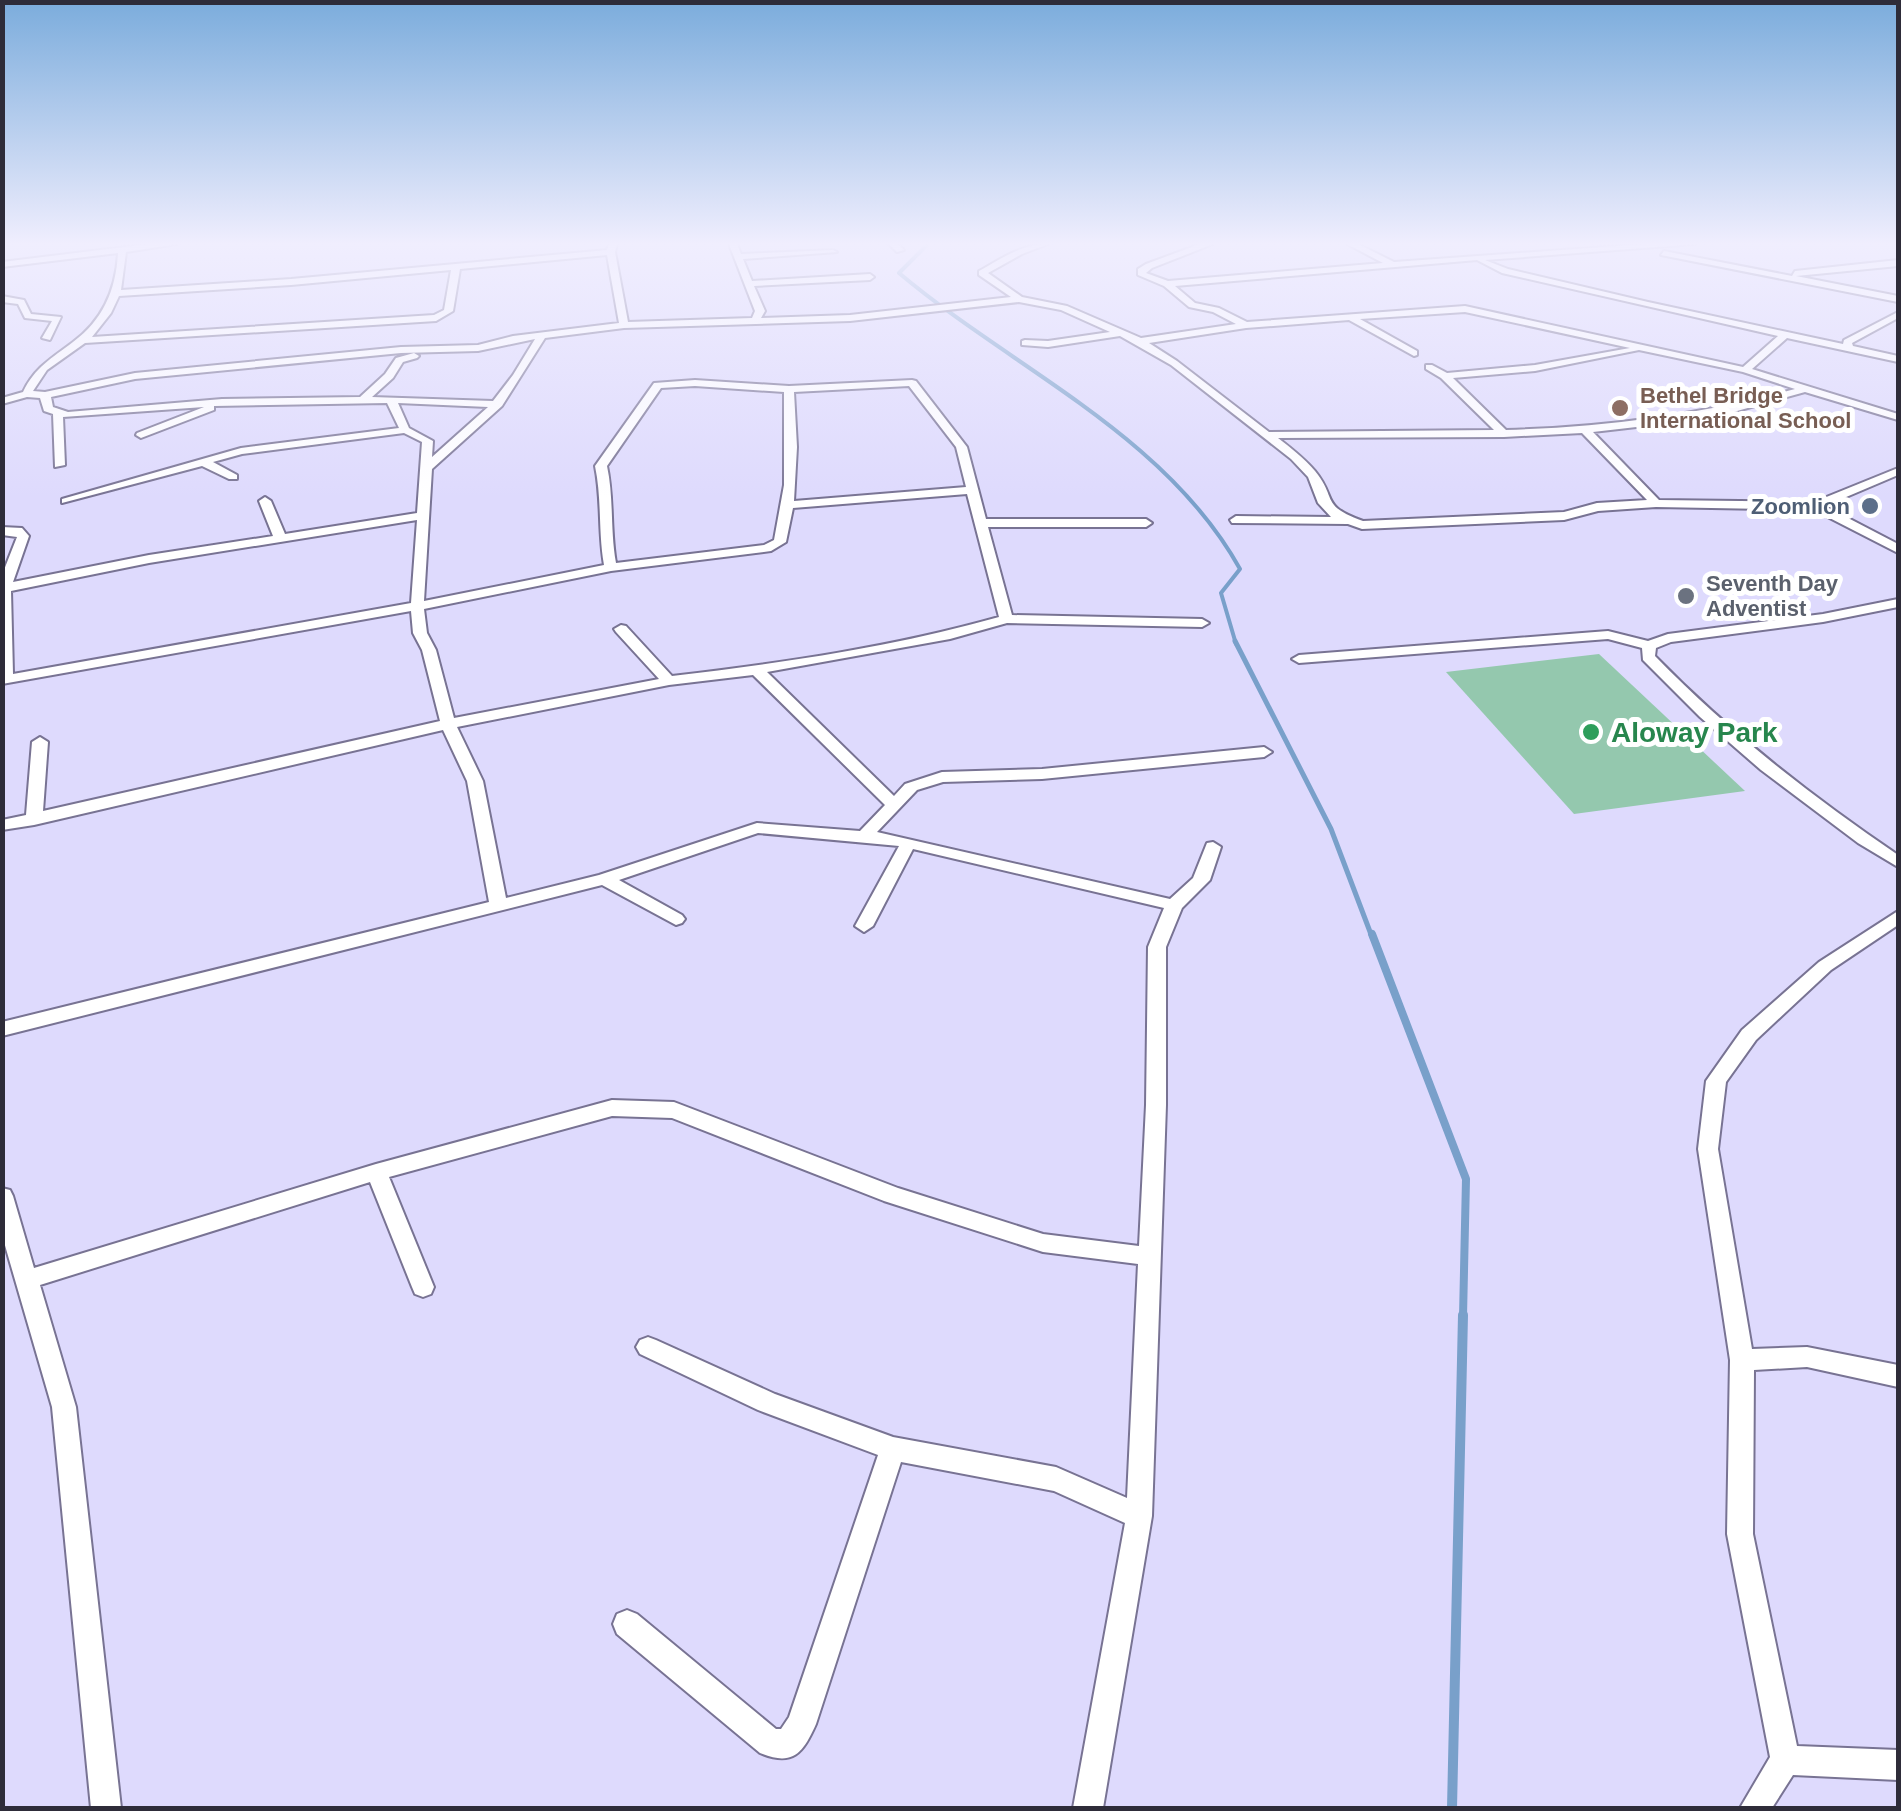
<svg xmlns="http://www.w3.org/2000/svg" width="1901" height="1811" font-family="Helvetica,sans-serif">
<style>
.green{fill:#94c8ae}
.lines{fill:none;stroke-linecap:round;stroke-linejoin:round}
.stream-far3{stroke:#79a0ca;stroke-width:4}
.stream-far2{stroke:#79a0ca;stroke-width:5}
.stream-far1{stroke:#79a0ca;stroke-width:8}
.stream{stroke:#79a0ca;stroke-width:10}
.minor-casing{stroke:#787393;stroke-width:4}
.minor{fill:#fff;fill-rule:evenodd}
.education-dot{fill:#8d6e63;stroke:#fff;stroke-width:4}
.service-dot{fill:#5c6f8a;stroke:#fff;stroke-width:4}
.worship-dot{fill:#6b7280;stroke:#fff;stroke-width:4}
.leisure-dot{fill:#2e9e5b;stroke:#fff;stroke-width:4}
.labels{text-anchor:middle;stroke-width:10;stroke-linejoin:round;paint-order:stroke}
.far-education-label{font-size:22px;font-weight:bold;fill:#785e54;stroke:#fff;text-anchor:start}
.far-service-label{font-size:22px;font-weight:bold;fill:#4e5e75;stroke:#fff;text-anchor:end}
.far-worship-label{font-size:22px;font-weight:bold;fill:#5b616d;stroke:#fff;text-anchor:start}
.leisure-label{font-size:28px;font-weight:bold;fill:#27864d;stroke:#fff;text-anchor:start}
</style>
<rect width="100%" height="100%" fill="#dedafd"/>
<polygon class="green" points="1599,654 1745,791 1574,814 1446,672"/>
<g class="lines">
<path class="stream-far3" d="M928,244L899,273C1013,369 1165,434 1240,569L1221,593L1236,644"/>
<polyline class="stream-far2" points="1235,641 1331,829 1372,937"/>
<polyline class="stream-far1" points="1372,934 1466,1179 1463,1317"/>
<polyline class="stream" points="1452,1808 1463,1315"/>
<g class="minor-casing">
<g id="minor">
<path d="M149,244H177L126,252L121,290L291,279L607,250L609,244H617L615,252L628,322L752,318L755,311L729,244H737L741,254L833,250L837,252L743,259L752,281L870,274L874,277L870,280L754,286L765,311L761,318L850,315L1011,297L979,275V271C1001,259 1021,244 1048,244L1022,254L988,273L1022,297L1067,306L1141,338L1236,324L1213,312L1189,307L1164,286L1138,275V269L1146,264L1200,244H1213L1152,268L1146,273L1168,281L1383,263L1347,244H1358L1394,262L1645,244H1695L1485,260L1508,269L1648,302L1843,344L1844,340L1898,312V318L1852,343L1853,346L1898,356V362L1787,338L1752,369L1898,414V420L1805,392L1737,411L1671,423L1593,432L1659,500L1814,502L1898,468V475L1825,506L1898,544V553L1814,510L1656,507L1598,511L1564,520L1362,529L1348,524L1232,523L1230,520L1236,516L1331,517L1318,503L1308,477L1291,459L1171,365L1120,336L1048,347L1022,345V341L1025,340L1048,341L1110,332L1061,310L1019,302L850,321L624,328L545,338L502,406L432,469L424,601L604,565C598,531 602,499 595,466L654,383L695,380L789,386L912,380L916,381L967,447L986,519H1146L1152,523L1146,527H988L1012,615L1202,619L1209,623L1202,627L1007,623L950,639L767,672L894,796L905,784L942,772L1042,769L1264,747L1272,752L1264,757L1042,779L943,782L917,790L877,832L1170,899L1193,878L1207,843L1213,842L1221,847L1210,880L1182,908L1166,947V1105L1152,1516L1103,1808H1073L1125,1523L1054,1491L901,1462L816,1724C803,1753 793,1767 760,1753L617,1634L613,1624L617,1614L627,1610L637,1614L776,1729H781L789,1717L878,1455L758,1410L640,1354L636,1347L640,1340L648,1337L656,1340L775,1394L893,1437L1056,1467L1127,1498L1138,1264L1043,1252L884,1201L672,1118L612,1116L389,1177L434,1287L431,1294L423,1297L415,1294L412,1287L370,1182L40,1285L76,1407L121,1808H91L52,1407L2,1235V1188L10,1190L13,1196L34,1268L376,1164L612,1100L674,1102L898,1188L1043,1234L1139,1246L1146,1105L1148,947L1164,908L913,849L873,926L864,932L855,926L899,846L758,833L619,880L682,915L685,919L682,923L676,925L602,885L2,1036V1022L489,902L467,781L443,730L34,825L2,830V820L26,815L32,742L40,737L48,742L43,811L440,721L422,650L413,633L411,611L2,684V575L17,537L2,535V527L22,528L29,536L13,582L149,555L273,536L259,501L265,497L271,501L285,534L417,513L422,442L404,433L242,454L213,462L237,475V479H229L202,466L62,503V499L241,448L399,428L387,403L214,406V410L141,438L136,435L137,433L204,407L63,417L65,465L55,467L53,414L44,411L40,398L27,397L2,404V398L23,392C35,367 52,358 73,342C103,320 116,290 118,253L2,267V262ZM607,255L619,323L513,336L478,345L401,347L135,373L45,392L33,391L47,370L85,343L436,321L453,311L460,269ZM1477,260L1502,273L1778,336L1743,367L1465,306L1247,322L1219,308L1195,303L1175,286ZM451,270L444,310L434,315L92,337L111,313L119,296L291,285ZM1465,312L1630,348L1535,365L1447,373L1432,365H1426V369L1441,378L1494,430L1269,432L1177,361L1149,343L1246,328L1349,320L1414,356L1417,355V351L1360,319ZM535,339L513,375L493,401L372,397L393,378L403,362L417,358L419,356L414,353L396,358L385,374L360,397L222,399L68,412L53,407L51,397L135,379L401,353L478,351ZM1639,350L1743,372L1795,389C1700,415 1605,427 1506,430L1453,378L1535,371ZM695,386L784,392V485L774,540L764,545L616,563C610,530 614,498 607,466L661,388ZM909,386L956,447L966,487L794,501L797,447L794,392ZM398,403L488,407L432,457L433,441L409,428ZM1582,433L1647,500L1597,503L1564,512L1363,521C1319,505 1338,499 1315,471C1304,458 1291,448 1278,438L1504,437ZM967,494L999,617C893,647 782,663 672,676L626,626L621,625L614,629L616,632L659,679L454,718L436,650L427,633L424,609L611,571L771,551L786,542L793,508ZM417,520L411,603L13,674L11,591L149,563ZM753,675L885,805L860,831L757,823L599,875L506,898L483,781L457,727L669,685Z"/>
<polygon points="889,244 898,244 904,250 897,252"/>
<polygon points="1664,251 1792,276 1795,271 1898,260 1898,266 1796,276 1898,296 1898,302 1661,255"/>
<polygon points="2,296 24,300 31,314 61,317 50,340 42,338 52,321 25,318 18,304 2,302"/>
<path d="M1898,599V607L1823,622L1671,642L1656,648L1655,656C1729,732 1811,796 1898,855V867L1858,843L1761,770L1700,717L1643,660L1642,648L1608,639L1299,663L1292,659L1299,655L1608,631L1648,641L1668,634L1823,614Z"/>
<polygon points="1898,911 1898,925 1831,970 1756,1040 1726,1082 1718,1149 1752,1349 1807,1347 1898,1365 1898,1387 1807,1367 1754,1370 1753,1534 1797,1746 1898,1750 1898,1780 1793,1775 1772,1808 1740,1808 1770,1757 1727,1534 1730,1360 1698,1149 1706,1081 1742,1030 1819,962"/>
</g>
</g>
<use href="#minor" class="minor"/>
</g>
<linearGradient id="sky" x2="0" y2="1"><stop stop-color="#7bacdc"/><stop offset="0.49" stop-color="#f0eefe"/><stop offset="1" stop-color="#f0eefe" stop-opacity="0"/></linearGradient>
<rect width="1901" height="498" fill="url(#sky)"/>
<circle class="education-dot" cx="1620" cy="408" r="10"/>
<circle class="service-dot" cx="1870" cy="506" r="10"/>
<circle class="worship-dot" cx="1686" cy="596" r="10"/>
<circle class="leisure-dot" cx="1591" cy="732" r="10"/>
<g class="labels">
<g class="far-education-label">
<text x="1640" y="403">Bethel Bridge<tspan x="1640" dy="25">International School</tspan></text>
</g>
<g class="far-service-label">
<text x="1850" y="514">Zoomlion</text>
</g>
<g class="far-worship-label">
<text x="1706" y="591">Seventh Day<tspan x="1706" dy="25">Adventist</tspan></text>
</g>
<g class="leisure-label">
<text x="1611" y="742">Aloway Park</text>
</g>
</g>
<rect width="1901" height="1811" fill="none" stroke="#2e2c39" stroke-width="10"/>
</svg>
